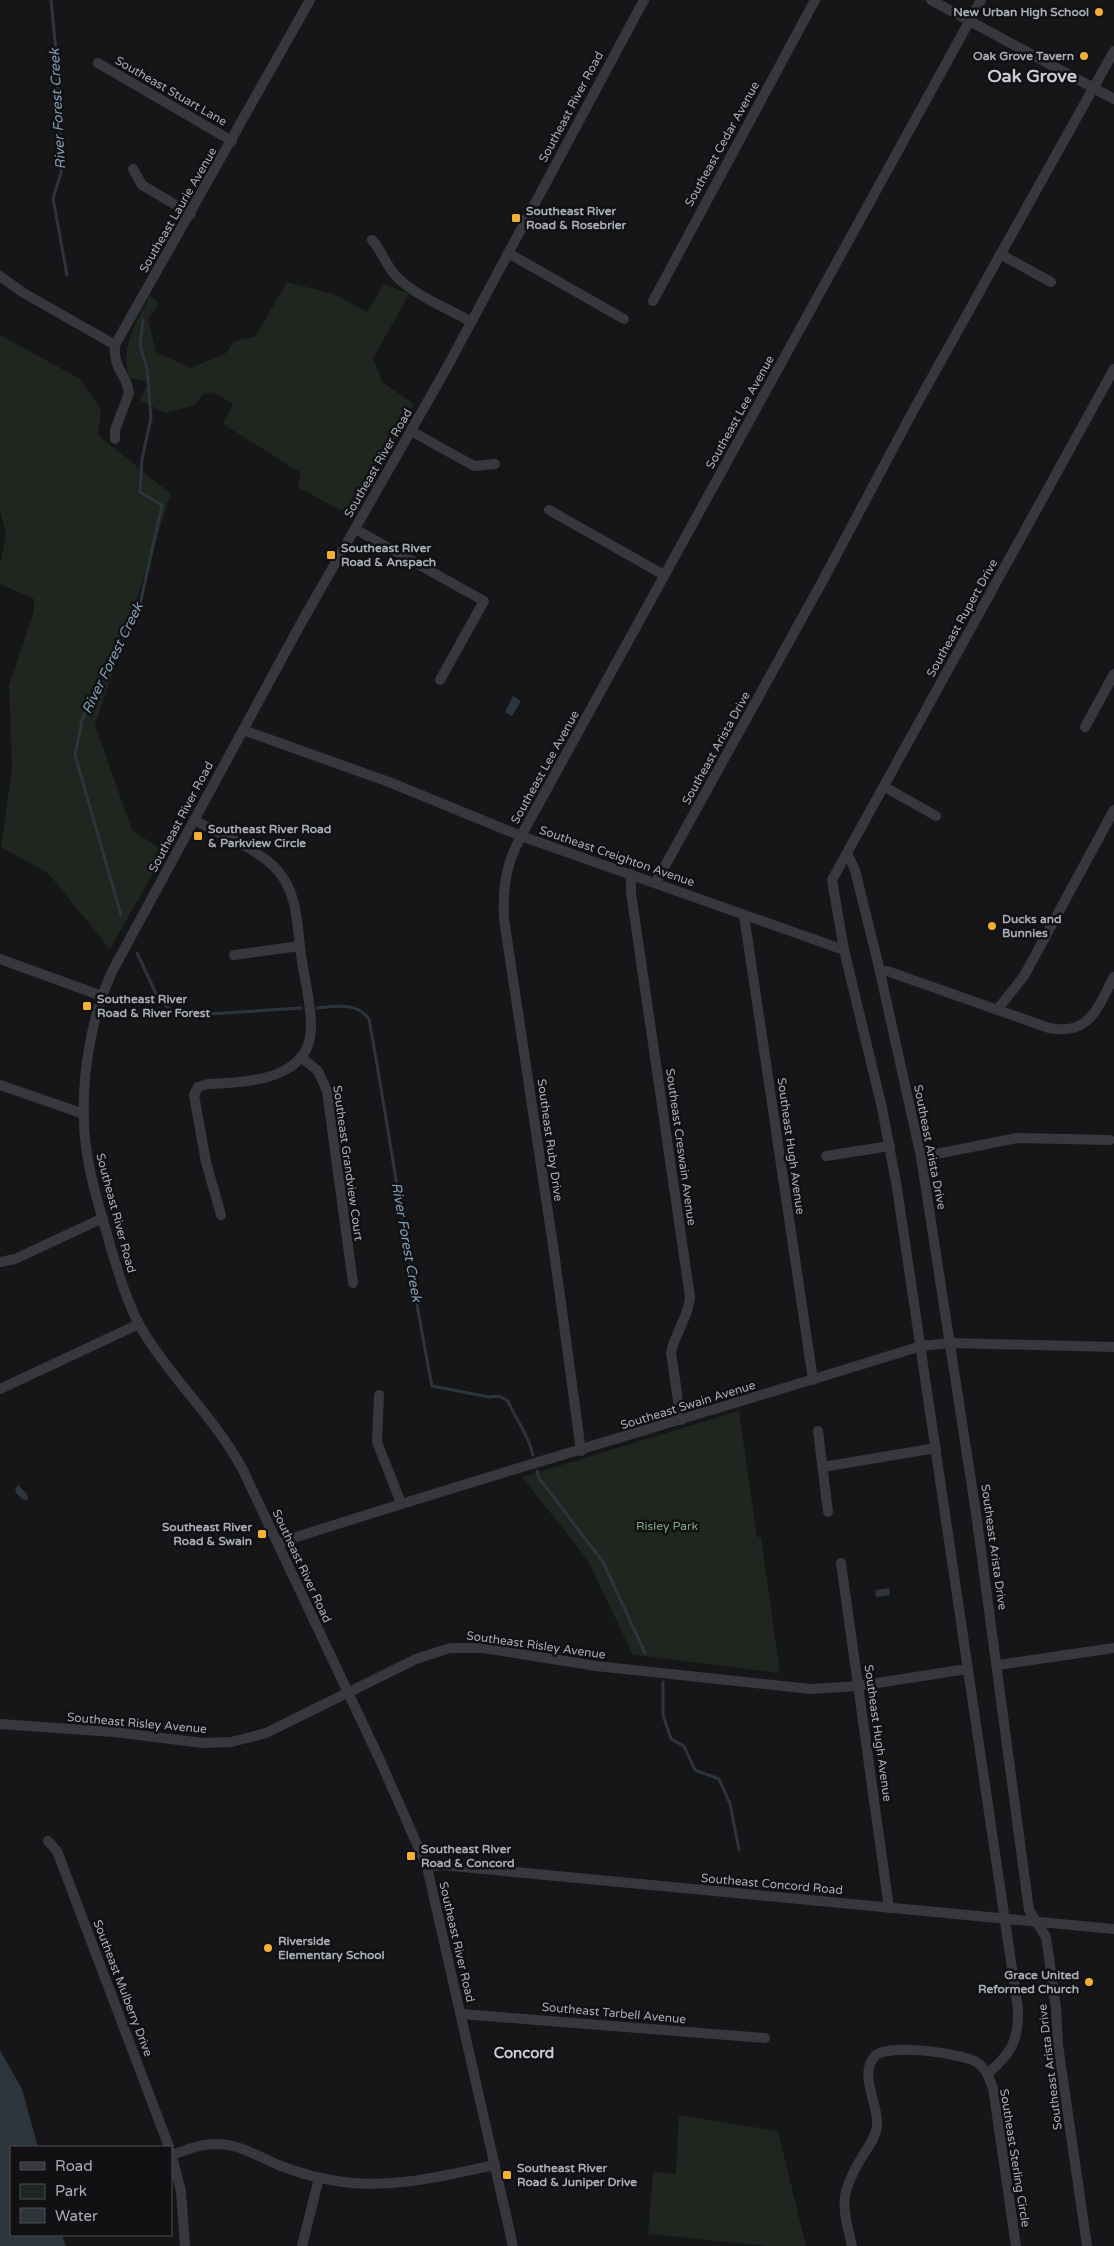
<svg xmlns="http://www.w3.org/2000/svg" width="1114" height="2246" font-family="'Varela Round',sans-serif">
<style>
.green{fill:#1e261f}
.water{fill:#2c353c}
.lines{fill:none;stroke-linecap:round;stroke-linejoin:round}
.stream{stroke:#2c353c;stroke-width:3}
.minor{stroke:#37383d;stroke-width:10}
.poi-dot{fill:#f2b134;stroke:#111113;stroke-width:2}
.labels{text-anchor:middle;stroke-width:5;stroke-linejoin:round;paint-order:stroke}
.poi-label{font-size:12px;font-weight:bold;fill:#a8adb8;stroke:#111113;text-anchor:start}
.street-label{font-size:12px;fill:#a8adb8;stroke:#111113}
.park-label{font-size:12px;fill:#7fa381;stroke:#111113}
.water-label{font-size:14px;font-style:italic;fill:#7f9bb3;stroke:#111113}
.quarter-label{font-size:15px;font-weight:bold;fill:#c9ccd4;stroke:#111113}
.district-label{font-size:18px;font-weight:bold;fill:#c9ccd4;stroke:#111113}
</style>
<rect width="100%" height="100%" fill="#161618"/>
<g class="green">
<path d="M287,282L336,295L367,312L384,284L409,294L373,359L383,383L414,404L350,515L297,487L301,473L223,424L233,404L213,392L203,394L195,405L165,413L140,400L149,382L130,378C118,350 137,321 150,296L159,303L148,319L156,352L191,368L226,353L234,341L255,337Z"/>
<polygon points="0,335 80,379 101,409 98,435 171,494 95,725 132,830 165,852 110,949 48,873 1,847 12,769 9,686 34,611 34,599 0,584 0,565 6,535 0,509"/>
<polygon points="739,1411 757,1537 761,1537 780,1673 633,1655 587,1559 522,1477"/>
<polygon points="679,2115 778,2131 806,2246 769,2246 648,2234 653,2172 676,2174"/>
</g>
<g class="water">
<polygon points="513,696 521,701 512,716 505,712"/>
<path d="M18,1485L27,1494L28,1500C23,1501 16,1494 15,1490Z"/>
<polygon points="889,1588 890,1595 876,1597 875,1590"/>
<polygon points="0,2050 22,2089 38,2147 11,2147 11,2235 62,2235 66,2246 0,2246"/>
</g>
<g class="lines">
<g class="stream">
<polyline points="51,0 56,51 61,173 53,198 67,275"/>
<polyline points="121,915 75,755 82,720 114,648 141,600 162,505 140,492 142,459 151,418 147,369 140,345 143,320"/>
<polyline points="137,953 159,1000 178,1016 301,1008"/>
<path d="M317,1008C336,1006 357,1002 369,1019C391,1141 408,1264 432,1386L489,1397L499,1396L508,1401C516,1420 529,1435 533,1455"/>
<polyline points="537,1471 539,1478 603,1562 645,1653"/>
<polyline points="663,1682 663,1715 671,1739 684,1746 695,1770 719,1779 730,1804 739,1850"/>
</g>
<g class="minor">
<polyline points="931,0 1114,99"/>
<polyline points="98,63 232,141"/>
<polyline points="133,169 142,185 191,214"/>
<path d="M372,240C383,252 386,267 398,278C417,297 448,308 471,322"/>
<polyline points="508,253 624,319"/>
<polyline points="1000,254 1051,282"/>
<polyline points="0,276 22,292 115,345"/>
<polyline points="653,301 815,0"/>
<polyline points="411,431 474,466 495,464"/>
<path d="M115,439V430L129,393C127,374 113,370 115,345L310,0"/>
<polyline points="549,510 664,575"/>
<polyline points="355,529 484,601 440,680"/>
<polyline points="1085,727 1114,674"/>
<polyline points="243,730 389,782 521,836 844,950"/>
<polyline points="885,787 936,816"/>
<path d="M194,820C219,834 260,849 278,871C298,894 297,926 301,954C304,978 311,1002 311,1026C312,1080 247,1083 208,1084L198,1087L194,1095L206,1162L221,1215"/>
<polyline points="848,855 855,870 878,963 921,1157 976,1513 1029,1910 1046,1937 1056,2008 1058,2045 1087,2246"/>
<path d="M631,874V893L690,1297C688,1319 675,1332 671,1353L681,1420"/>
<polyline points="656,882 822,582 913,411 1114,51"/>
<polyline points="744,915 813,1380"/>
<polyline points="234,955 300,946"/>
<polyline points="0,959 102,996"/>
<path d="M880,972L887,971L1049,1028C1090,1036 1097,1008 1114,977"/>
<polyline points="997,1010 1024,976 1114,810"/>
<polyline points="301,1057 318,1071 327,1091 353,1283"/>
<polyline points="0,1085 84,1114"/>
<polyline points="826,1156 890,1146"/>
<polyline points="921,1157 1017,1138 1110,1140"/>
<polyline points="0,1262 15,1259 103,1218"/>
<polyline points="0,1389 139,1324"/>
<polyline points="379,1395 377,1442 401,1503"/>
<polyline points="818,1431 828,1512"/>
<path d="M581,1451L555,1259L504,919C501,862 517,844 543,796L981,0"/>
<polyline points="823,1467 936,1448"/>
<path d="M278,1543C491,1474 707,1413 921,1346L950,1343L1114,1347"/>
<polyline points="841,1563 889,1908"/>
<polyline points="998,1665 1114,1648"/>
<polyline points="0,1724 114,1732 203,1743 231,1742 266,1733 416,1659 450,1648 484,1648 596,1666 811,1689 858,1686 967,1669"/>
<polyline points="48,1841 57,1851 169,2147"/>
<polyline points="427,1867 441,1865 1114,1929"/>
<polyline points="461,2014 765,2038"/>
<path d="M987,2074C1011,2054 1019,2041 1018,2009L897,1188L882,1108L844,950L832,880L1114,369"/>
<polyline points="171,2153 181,2191 185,2246"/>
<path d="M172,2155C186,2150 201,2144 216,2144C240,2144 259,2157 281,2166C301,2174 322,2179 343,2182C394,2189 445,2175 495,2165"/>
<polyline points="302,2246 319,2178"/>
<path d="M513,2246L427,1867L379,1758L242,1468C215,1419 173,1380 144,1333C128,1306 119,1275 110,1245C102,1215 91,1184 87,1153C78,1096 88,1020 114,968L300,625L445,371L644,0"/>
<path d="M852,2246C842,2204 839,2195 862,2157C868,2147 876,2137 877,2126C879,2104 858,2075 875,2056C887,2043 964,2053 978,2063C987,2069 989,2079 993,2088L1016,2246"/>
</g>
</g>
<g class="poi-dot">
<circle cx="1099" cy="12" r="5"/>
<circle cx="1084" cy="56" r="5"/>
<rect x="511" y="213" width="10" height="10" rx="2.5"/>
<rect x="326" y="550" width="10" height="10" rx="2.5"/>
<rect x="193" y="831" width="10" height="10" rx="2.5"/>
<circle cx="992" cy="926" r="5"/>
<rect x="82" y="1001" width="10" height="10" rx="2.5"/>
<rect x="257" y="1529" width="10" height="10" rx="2.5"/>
<rect x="406" y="1851" width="10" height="10" rx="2.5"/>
<circle cx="268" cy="1948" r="5"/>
<circle cx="1089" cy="1982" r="5"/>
<rect x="502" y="2170" width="10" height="10" rx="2.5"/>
</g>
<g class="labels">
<g class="poi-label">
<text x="1089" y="16" text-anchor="end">New Urban High School</text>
<text x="1074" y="60" text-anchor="end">Oak Grove Tavern</text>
<text x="526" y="215">Southeast River<tspan x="526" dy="14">Road &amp; Rosebrier</tspan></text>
<text x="341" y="552">Southeast River<tspan x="341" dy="14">Road &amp; Anspach</tspan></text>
<text x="208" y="833">Southeast River Road<tspan x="208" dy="14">&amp; Parkview Circle</tspan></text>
<text x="1002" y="923">Ducks and<tspan x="1002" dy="14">Bunnies</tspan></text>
<text x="97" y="1003">Southeast River<tspan x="97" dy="14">Road &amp; River Forest</tspan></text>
<text x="252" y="1531" text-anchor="end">Southeast River<tspan x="252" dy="14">Road &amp; Swain</tspan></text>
<text x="421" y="1853">Southeast River<tspan x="421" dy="14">Road &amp; Concord</tspan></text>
<text x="278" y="1945">Riverside<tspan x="278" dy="14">Elementary School</tspan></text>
<text x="1079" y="1979" text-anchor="end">Grace United<tspan x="1079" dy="14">Reformed Church</tspan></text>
<text x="517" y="2172">Southeast River<tspan x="517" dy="14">Road &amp; Juniper Drive</tspan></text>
</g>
<g class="street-label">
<text transform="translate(171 91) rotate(30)" y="4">Southeast Stuart Lane</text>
<text transform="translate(571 107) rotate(-62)" y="4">Southeast River Road</text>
<text transform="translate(722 144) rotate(-61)" y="4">Southeast Cedar Avenue</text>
<text transform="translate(178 210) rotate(-60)" y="4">Southeast Laurie Avenue</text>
<text transform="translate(740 412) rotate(-61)" y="4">Southeast Lee Avenue</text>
<text transform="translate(378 463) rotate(-60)" y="4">Southeast River Road</text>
<text transform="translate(962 618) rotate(-61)" y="4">Southeast Rupert Drive</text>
<text transform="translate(716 748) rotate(-61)" y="4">Southeast Arista Drive</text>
<text transform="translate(545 767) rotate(-61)" y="4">Southeast Lee Avenue</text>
<text transform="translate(181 817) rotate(-62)" y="4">Southeast River Road</text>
<text transform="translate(617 856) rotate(19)" y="4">Southeast Creighton Avenue</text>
<text transform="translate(550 1140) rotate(82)" y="4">Southeast Ruby Drive</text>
<text transform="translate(791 1146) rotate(82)" y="4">Southeast Hugh Avenue</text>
<text transform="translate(681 1147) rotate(82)" y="4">Southeast Creswain Avenue</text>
<text transform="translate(930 1147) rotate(79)" y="4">Southeast Arista Drive</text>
<text transform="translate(348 1163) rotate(82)" y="4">Southeast Grandview Court</text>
<text transform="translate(116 1213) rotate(75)" y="4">Southeast River Road</text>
<text transform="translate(688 1405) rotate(-17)" y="4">Southeast Swain Avenue</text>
<text transform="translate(994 1547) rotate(82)" y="4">Southeast Arista Drive</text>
<text transform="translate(302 1566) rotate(65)" y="4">Southeast River Road</text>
<text transform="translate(536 1645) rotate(8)" y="4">Southeast Risley Avenue</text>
<text transform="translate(137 1723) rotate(5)" y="4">Southeast Risley Avenue</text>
<text transform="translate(878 1733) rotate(82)" y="4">Southeast Hugh Avenue</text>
<text transform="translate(772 1884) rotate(5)" y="4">Southeast Concord Road</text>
<text transform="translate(457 1942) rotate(77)" y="4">Southeast River Road</text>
<text transform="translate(123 1988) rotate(69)" y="4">Southeast Mulberry Drive</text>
<text transform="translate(614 2013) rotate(5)" y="4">Southeast Tarbell Avenue</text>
<text transform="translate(1050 2067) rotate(-97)" y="4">Southeast Arista Drive</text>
<text transform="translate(1015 2158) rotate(81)" y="4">Southeast Sterling Circle</text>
</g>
<g class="park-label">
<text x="667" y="1530">Risley Park</text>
</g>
<g class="water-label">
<text transform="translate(57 109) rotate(-93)" y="5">River Forest Creek</text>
<text transform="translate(112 658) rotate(-64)" y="5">River Forest Creek</text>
<text transform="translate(407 1242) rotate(80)" y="5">River Forest Creek</text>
</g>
<g class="quarter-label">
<text x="524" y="2058">Concord</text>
</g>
<g class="district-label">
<text x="1032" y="82">Oak Grove</text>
</g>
</g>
<rect x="10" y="2146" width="162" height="90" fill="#111113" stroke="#4d4f55"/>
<rect x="20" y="2162" width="25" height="8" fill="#37383d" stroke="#4d4f55"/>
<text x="55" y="2171" font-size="15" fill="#a8adb8">Road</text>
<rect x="20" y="2184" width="25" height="15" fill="#1e261f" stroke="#4d4f55"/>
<text x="55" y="2196" font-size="15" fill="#a8adb8">Park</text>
<rect x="20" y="2208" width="25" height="15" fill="#2c353c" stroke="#4d4f55"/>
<text x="55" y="2221" font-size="15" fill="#a8adb8">Water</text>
</svg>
